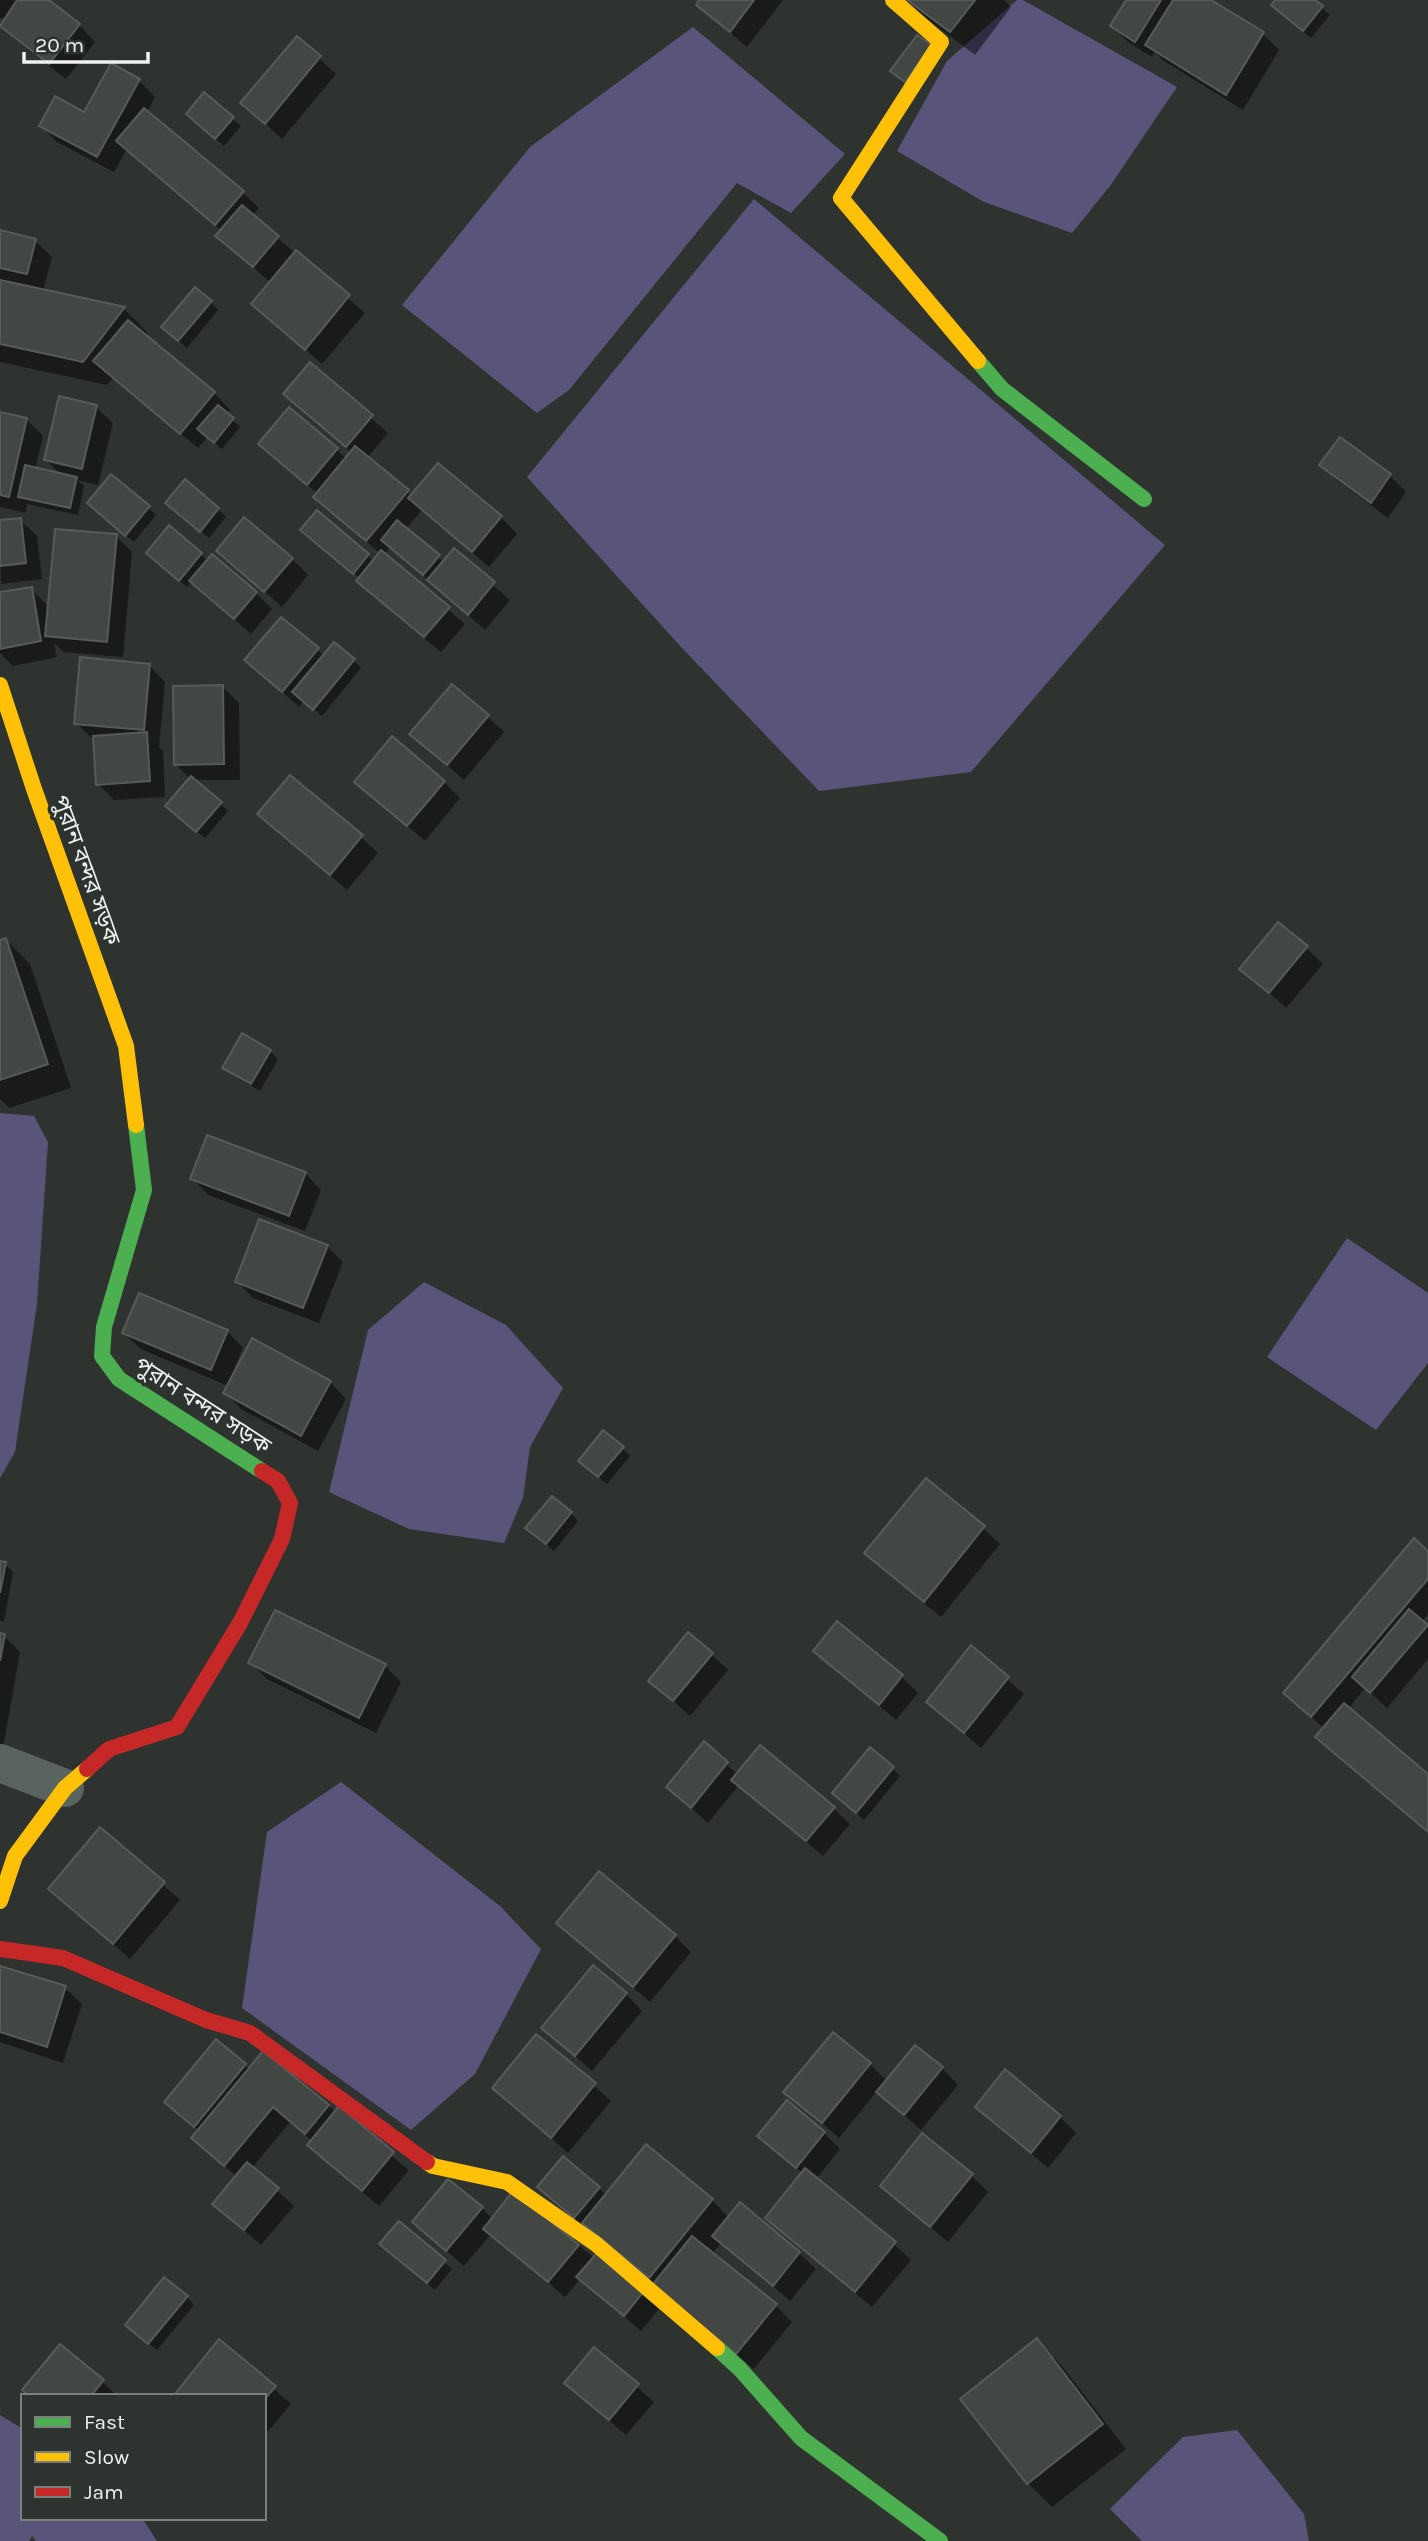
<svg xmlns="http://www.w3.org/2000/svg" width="1428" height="2541" font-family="Karla,'Noto Sans Bengali',sans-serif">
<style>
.water{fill:#59557a}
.shadow{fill:#0007}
.building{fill:#434744;stroke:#575b59;stroke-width:2}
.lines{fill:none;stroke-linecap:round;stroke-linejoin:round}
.street{stroke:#58645d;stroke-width:38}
.fast{stroke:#4caf50;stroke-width:16}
.slow{stroke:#ffc107;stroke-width:16}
.jam{stroke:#c62828;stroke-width:16}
.labels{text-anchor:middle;stroke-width:7;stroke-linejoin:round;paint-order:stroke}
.street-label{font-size:23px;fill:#eef2f0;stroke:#2d3430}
</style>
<rect width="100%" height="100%" fill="#2e3330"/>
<g class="water">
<polygon points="1017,0 1023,0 1177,87 1110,186 1072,233 984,202 897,151 947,61"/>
<polygon points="693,27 845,154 791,213 737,183 569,390 537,413 402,305 530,147"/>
<polygon points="754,199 1165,545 971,772 819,791 682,648 527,477"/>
<polygon points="0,1113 34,1116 48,1142 37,1304 15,1452 0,1478"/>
<polygon points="1347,1238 1428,1293 1428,1363 1376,1430 1267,1357"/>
<polygon points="424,1282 506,1325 563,1388 530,1447 523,1498 504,1543 409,1529 329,1492 368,1330"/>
<polygon points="341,1782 500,1906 541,1949 475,2074 411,2130 242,2008 267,1832"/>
<polygon points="0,2415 23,2429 23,2518 142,2518 157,2541 36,2541 32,2536 29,2541 0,2541"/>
<polygon points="1237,2430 1304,2514 1309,2541 1142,2541 1110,2509 1183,2437"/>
</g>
<g class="shadow">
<polygon points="0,0 46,0 79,25 95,42 66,79 17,41 1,25 6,18 0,18"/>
<polygon points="702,0 783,0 747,47 698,5"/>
<polygon points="902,0 1004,0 1011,7 975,55"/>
<polygon points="1128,0 1208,0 1263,34 1279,50 1243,110 1164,61 1155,52 1152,57 1128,42 1112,26"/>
<polygon points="1277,0 1313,0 1330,15 1311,38 1281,13"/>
<polygon points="297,38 336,74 282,139 243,103"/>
<polygon points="139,81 155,97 147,112 242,192 259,208 252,216 365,313 322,364 253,304 271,283 218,236 222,231 127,149 114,172 57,142 41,125 85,114"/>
<polygon points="204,94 241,126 224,146 196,122"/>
<polygon points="0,232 35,241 52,257 43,291 124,309 148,333 145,336 214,393 230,410 226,414 240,427 222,449 207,437 198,448 113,378 107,385 0,362"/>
<polygon points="211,302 218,310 187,348 171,335"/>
<polygon points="310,365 388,433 367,458 412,496 501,517 517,534 489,567 422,510 406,529 444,562 454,551 510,600 485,630 391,547 384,554 465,624 441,652 374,597 358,580 360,578 310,537 317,512 374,561 381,554 332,513 315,497 318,494 261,444 290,409 347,459 352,453 285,394"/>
<polygon points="96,407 113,423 98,485 77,480 84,486 78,515 27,504 26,513 0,507 0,414 27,420 43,436 35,470 61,475 46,460"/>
<polygon points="1322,465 1390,476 1406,492 1388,518 1338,481"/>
<polygon points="148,508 156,515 134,542 97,511"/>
<polygon points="218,509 226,517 209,538 175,510"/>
<polygon points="20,520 37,536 42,579 1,584 0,522"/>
<polygon points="116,536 132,552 123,657 64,652 54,643 57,657 13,666 0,653 0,594 31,589 50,608"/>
<polygon points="218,551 292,559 308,575 282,607"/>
<polygon points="200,554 208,561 256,593 272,609 251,634 192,582 187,587 156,560"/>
<polygon points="318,650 324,656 354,661 361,668 322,716 304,701 299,707 247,660"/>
<polygon points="149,665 165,682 159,747 163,751 165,797 114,800 98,784 94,740 76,723"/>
<polygon points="223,687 239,703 240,780 193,780 228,811 205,838 175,814 190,779 176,764"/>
<polygon points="487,716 504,732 464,780 412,734"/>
<polygon points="356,782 444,782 460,798 425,841"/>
<polygon points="259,814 361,837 378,853 347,890"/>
<polygon points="6,940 30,964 71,1088 9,1108 0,1099 0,942"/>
<polygon points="1306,948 1323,964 1286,1008 1242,969"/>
<polygon points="270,1051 278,1059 260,1091 232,1075 224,1068"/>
<polygon points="305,1173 321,1190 305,1231 208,1195 192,1178"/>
<polygon points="327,1246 343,1262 319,1323 253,1298 237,1281"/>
<polygon points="227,1331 243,1348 232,1374 330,1382 346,1399 318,1451 241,1409 225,1392 228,1386 141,1349 124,1333"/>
<polygon points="622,1448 630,1456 607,1484 588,1469"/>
<polygon points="571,1513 578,1521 554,1551 535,1535"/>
<polygon points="983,1528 1000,1544 941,1617 882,1569 866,1553"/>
<polygon points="1428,1553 1428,1614 1422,1622 1428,1627 1428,1659 1387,1708 1365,1688 1348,1709 1428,1777 1428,1833 1333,1753 1317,1737 1324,1728 1302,1709"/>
<polygon points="0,1563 5,1564 13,1572 4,1621 0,1621"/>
<polygon points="0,1635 4,1636 20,1652 3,1748 0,1748"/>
<polygon points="972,1648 1024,1694 981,1748 928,1702"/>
<polygon points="815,1651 902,1677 918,1693 896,1720"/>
<polygon points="711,1654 728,1670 690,1716 650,1680"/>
<polygon points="250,1662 385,1666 401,1682 376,1733 267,1679"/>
<polygon points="704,1744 738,1775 833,1808 850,1824 823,1856 739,1785 708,1823 668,1787"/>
<polygon points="893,1769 900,1776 864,1820 842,1800"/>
<polygon points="101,1830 180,1900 130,1959 50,1889"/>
<polygon points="558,1923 675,1936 691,1952 650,2002"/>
<polygon points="0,1967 65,1988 82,2004 63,2063 0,2042"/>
<polygon points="626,1994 642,2011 592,2071 544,2028"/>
<polygon points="537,2036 611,2101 568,2153 494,2088"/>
<polygon points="263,2054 409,2170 379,2206 325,2161 309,2145 312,2141 290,2122 252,2168 294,2206 261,2245 214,2204 237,2177 194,2138 199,2131 183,2118 245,2065 250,2070"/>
<polygon points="870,2064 887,2081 942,2068 958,2085 921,2130 877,2091 839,2138 786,2092"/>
<polygon points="977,2107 1060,2117 1076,2133 1048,2168"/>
<polygon points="824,2133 840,2149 816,2179 894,2244 911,2260 872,2307 784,2234 767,2218 803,2174 759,2136"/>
<polygon points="647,2146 712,2200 729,2218 740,2205 799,2253 816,2269 790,2301 722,2242 712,2254 775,2305 792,2322 754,2369 555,2203 599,2188 606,2195"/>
<polygon points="972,2176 988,2192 948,2242 882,2185"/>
<polygon points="514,2194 659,2309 641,2331 580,2279 565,2297 491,2234 464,2266 414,2222 482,2208 493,2220"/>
<polygon points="399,2224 452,2269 435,2290 390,2252"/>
<polygon points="187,2297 194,2305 157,2350 135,2332"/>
<polygon points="1037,2341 1061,2365 1126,2449 1052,2507 1028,2483"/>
<polygon points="220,2342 291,2404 264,2436 264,2396 177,2394"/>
<polygon points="594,2349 654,2402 626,2435 566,2383"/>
<polygon points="103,2382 117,2396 30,2396"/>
</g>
<g class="building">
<polygon points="17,0 49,0 80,24 49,64 0,26"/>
<polygon points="699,0 754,0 730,32 696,5"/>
<polygon points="907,0 975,0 950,32"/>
<polygon points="1126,0 1161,0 1135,42 1110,26"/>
<polygon points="1173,0 1211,0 1264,32 1226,95 1145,45"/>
<polygon points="1275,0 1315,0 1323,6 1303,31 1271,5"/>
<polygon points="917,35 932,45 905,82 890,71"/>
<polygon points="297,36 321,56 265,124 240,103"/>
<polygon points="111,63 140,79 97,157 39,126 55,96 84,112"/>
<polygon points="204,92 234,117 215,139 186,114"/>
<polygon points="144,108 244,191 215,225 116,141"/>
<polygon points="242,205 279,236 253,267 215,236"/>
<polygon points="0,230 36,239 27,274 0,268"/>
<polygon points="296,250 350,295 305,350 251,304"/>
<polygon points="0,280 125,307 83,362 0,344"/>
<polygon points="195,287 212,301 178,341 161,327"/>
<polygon points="128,320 215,392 180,434 93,361"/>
<polygon points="310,362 373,415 346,447 283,394"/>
<polygon points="59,396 97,405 82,469 44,460"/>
<polygon points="218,405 234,418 214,443 197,429"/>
<polygon points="289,407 338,448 307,485 258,444"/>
<polygon points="0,412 27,418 9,497 0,495"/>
<polygon points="1340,437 1391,474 1371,503 1319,465"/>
<polygon points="355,446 409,490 366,541 313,497"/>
<polygon points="438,463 502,516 472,552 408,498"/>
<polygon points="25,465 77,477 70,508 18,497"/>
<polygon points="111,474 150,506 125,536 87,503"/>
<polygon points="185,479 219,508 200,532 165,503"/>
<polygon points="317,510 369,554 353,574 300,530"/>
<polygon points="244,517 293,558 264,592 216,551"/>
<polygon points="21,518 26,563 0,566 0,520"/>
<polygon points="397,520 440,555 423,575 381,540"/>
<polygon points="169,525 202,553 179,581 146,553"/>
<polygon points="55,529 117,534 107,642 45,636"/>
<polygon points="454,548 495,582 468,615 427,580"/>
<polygon points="381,550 450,607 424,637 356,581"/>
<polygon points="212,554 257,592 234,619 189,581"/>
<polygon points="32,587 41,641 0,649 0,592"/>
<polygon points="281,617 319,648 282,692 244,660"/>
<polygon points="334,642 355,659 313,710 292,692"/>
<polygon points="80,657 150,664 144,730 74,724"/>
<polygon points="452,684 489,715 447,765 409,734"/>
<polygon points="223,685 224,764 174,765 173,686"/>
<polygon points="147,732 150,781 96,785 93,736"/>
<polygon points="392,736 445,781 407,826 354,782"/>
<polygon points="290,775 363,835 330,875 257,814"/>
<polygon points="191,776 222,802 196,832 165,806"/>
<polygon points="1278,922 1308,946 1269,993 1239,969"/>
<polygon points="6,938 48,1064 0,1080 0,940"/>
<polygon points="242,1033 271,1050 251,1084 222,1068"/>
<polygon points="207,1135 306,1172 289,1216 190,1179"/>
<polygon points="259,1219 328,1245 303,1308 235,1282"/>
<polygon points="139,1293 228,1330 211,1370 122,1333"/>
<polygon points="252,1338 331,1381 301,1436 223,1393"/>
<polygon points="603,1430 624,1447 598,1477 578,1461"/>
<polygon points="926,1478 985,1526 924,1602 864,1553"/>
<polygon points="552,1496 572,1512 546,1544 525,1528"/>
<polygon points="1414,1538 1428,1551 1428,1579 1311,1717 1283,1693"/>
<polygon points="0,1561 6,1562 0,1593"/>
<polygon points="1409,1609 1428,1625 1370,1693 1352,1677"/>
<polygon points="275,1610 386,1664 359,1718 248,1663"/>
<polygon points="837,1621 903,1675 879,1705 813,1651"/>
<polygon points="688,1632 713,1653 673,1701 648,1681"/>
<polygon points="0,1633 5,1634 0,1661"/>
<polygon points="971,1645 1009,1677 964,1733 926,1702"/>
<polygon points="1344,1703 1428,1774 1428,1832 1315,1737"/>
<polygon points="704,1741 728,1762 691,1808 666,1787"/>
<polygon points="760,1745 835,1807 806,1841 731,1780"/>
<polygon points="870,1747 894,1767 856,1813 832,1793"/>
<polygon points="100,1827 165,1882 113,1944 48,1889"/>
<polygon points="599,1871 676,1935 633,1987 556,1923"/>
<polygon points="593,1965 627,1993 575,2056 541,2028"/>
<polygon points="0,1966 66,1986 47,2047 0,2032"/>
<polygon points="833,2032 871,2063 822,2123 783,2092"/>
<polygon points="536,2034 596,2083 551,2138 492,2088"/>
<polygon points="216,2039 246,2064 194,2127 164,2102"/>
<polygon points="915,2045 943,2067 904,2115 876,2092"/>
<polygon points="263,2051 329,2105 305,2134 273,2107 224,2166 191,2138"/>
<polygon points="1005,2069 1061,2116 1031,2153 975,2107"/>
<polygon points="787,2100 825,2132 796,2168 757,2136"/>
<polygon points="339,2106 394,2152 362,2191 307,2145"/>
<polygon points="922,2133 973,2174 930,2227 880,2186"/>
<polygon points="646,2144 713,2199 649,2278 582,2223"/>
<polygon points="563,2156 600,2187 574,2218 537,2187"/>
<polygon points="247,2162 279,2188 244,2230 212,2204"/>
<polygon points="805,2168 896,2242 855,2292 765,2218"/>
<polygon points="448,2179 483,2207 446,2251 412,2222"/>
<polygon points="513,2191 579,2245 548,2282 483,2229"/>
<polygon points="740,2202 800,2252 773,2286 712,2236"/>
<polygon points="399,2221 446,2260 427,2283 379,2244"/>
<polygon points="692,2236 777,2304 736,2354 652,2285"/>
<polygon points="597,2253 644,2291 624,2316 576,2277"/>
<polygon points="164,2277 188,2296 148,2344 125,2325"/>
<polygon points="1037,2338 1103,2424 1027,2484 960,2399"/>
<polygon points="219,2339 276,2386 264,2400 264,2396 175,2394"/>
<polygon points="60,2344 104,2380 91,2396 29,2396 22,2390"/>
<polygon points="594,2347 639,2384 609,2420 564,2383"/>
</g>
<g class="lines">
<polyline class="street" points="0,1763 65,1788"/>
<g class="fast">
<polyline points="978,361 1002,389 1144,499"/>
<polyline points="136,1125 144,1190 104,1327 102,1356 119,1379 262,1471"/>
<polyline points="717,2348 740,2369 801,2438 940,2541"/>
</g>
<g class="slow">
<polyline points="893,0 941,42 841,198 978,361"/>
<polyline points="0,685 34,789 126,1046 136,1125"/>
<polyline points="0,1901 15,1856 65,1788 87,1769"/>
<polyline points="427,2162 433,2166 507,2182 596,2244 717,2348"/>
</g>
<g class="jam">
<polyline points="87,1769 109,1749 177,1727 240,1623 282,1539 290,1503 278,1481 262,1471"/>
<polyline points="0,1949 63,1958 206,2020 250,2033 427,2162"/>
</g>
</g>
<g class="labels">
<g class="street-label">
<text transform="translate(87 870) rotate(70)" y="8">পুরান বন্দর সড়ক</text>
<text transform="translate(203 1405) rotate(33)" y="8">পুরান বন্দর সড়ক</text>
</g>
</g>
<rect x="21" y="2394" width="245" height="126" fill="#2d3430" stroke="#7a807d" stroke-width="2"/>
<rect x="35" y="2417" width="35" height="10" fill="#4caf50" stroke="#7a807d" stroke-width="2"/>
<text x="84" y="2429" font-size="21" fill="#eef2f0">Fast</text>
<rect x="35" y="2452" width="35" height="10" fill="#ffc107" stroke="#7a807d" stroke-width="2"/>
<text x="84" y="2464" font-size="21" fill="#eef2f0">Slow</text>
<rect x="35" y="2487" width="35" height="10" fill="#c62828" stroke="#7a807d" stroke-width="2"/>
<text x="84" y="2499" font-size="21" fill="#eef2f0">Jam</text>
<path d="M24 52v10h124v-10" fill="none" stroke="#eef2f0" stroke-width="3.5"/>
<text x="35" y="52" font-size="21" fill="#eef2f0" stroke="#2d3430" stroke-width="5" paint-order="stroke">20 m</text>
</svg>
